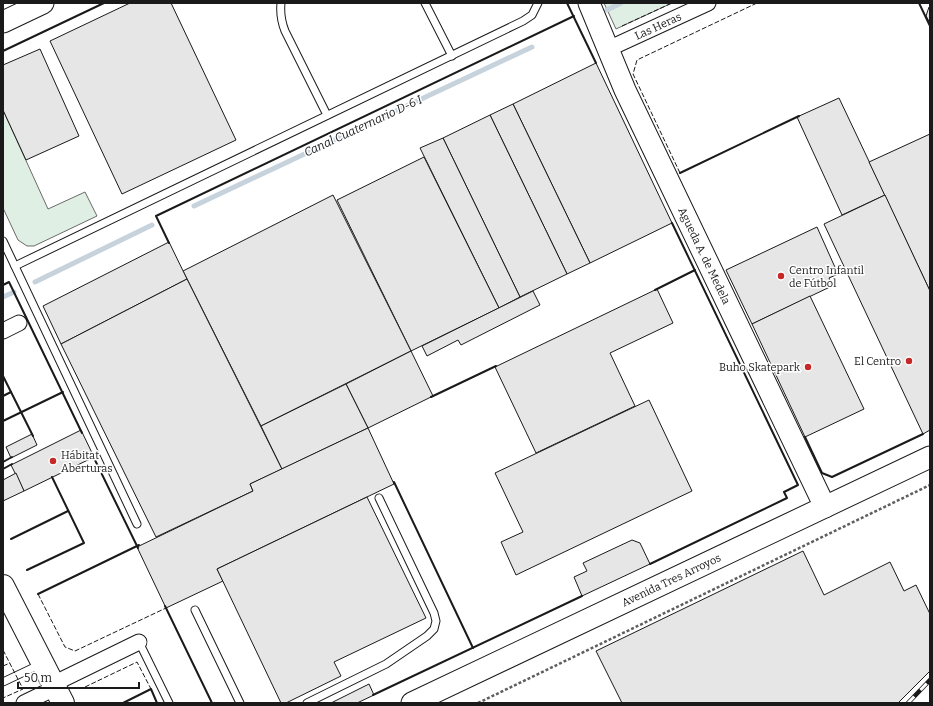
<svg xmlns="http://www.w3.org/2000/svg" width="933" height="706" font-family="Bitter,serif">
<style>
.green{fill:#e0efe3;stroke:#6a6a6a}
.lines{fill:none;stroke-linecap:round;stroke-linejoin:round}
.stream{stroke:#c6d2dc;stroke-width:5}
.building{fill:#e6e6e6;stroke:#1a1a1a}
.lane-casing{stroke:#1a1a1a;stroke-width:9}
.street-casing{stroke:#1a1a1a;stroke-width:17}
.secondary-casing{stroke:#1a1a1a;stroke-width:23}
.primary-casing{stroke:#1a1a1a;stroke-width:24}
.path{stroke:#5f5f5f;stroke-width:2.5;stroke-dasharray:3 2;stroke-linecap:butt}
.lane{stroke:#fff;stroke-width:7}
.street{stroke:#fff;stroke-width:15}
.secondary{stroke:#fff;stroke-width:21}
.primary{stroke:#fff;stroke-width:22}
.rail-casing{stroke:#1a1a1a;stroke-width:4.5}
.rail{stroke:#fff;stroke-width:3;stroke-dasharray:9;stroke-linecap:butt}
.fence{stroke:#1a1a1a;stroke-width:1;stroke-dasharray:5 2;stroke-linecap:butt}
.wall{stroke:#1a1a1a;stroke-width:2}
.poi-dot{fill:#c62828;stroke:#fff;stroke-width:1.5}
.labels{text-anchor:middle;stroke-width:3;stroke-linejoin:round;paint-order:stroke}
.street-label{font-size:11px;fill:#1a1a1a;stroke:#fff}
.poi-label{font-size:11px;fill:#1a1a1a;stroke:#fff;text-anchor:start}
.water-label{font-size:12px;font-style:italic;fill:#1a1a1a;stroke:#fff}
</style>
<rect width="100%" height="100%" fill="#fff"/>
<g class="green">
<polygon points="604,3 672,3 616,29"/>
<polygon points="3,110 48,209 85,192 97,216 34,246 27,246 18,240 3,208"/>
</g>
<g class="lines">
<g class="stream">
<polyline points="607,10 621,3"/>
<polyline points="194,206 532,47"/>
<polyline points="35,282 152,225"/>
<polyline points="3,297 14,292"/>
</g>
</g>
<g class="building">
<polygon points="130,3 171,3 236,140 122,194 50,41"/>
<polygon points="929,7 930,7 930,23 926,16"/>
<polygon points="40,49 79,136 26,160 3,110 3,65"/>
<polygon points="596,63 672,223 590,263 513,104"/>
<polygon points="839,98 885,195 842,215 797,117"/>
<polygon points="513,104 590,263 567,274 490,115"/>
<polygon points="490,115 567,274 520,297 443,138"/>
<polygon points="930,134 930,291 869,162"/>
<polygon points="443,138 520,297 499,308 420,148"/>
<polygon points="424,157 499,308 411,351 337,200"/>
<polygon points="333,195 411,351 261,426 183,271"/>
<polygon points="885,195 930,291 930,430 923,434 824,224"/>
<polygon points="817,227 838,274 829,278 832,286 752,324 726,270"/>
<polygon points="169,242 187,279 61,344 43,306"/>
<polygon points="187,279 282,469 250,484 253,491 156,537 61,344"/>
<polygon points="657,289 673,323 610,353 635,406 536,453 495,367"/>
<polygon points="533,291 540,305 461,345 458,340 427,356 422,346"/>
<polygon points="810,296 864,409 805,437 752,324"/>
<polygon points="411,351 433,396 368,428 346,384"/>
<polygon points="346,384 368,428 282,469 261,426"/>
<polygon points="649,400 692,491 516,575 501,542 523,532 495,473"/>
<polygon points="368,428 394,484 217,569 223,581 166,608 137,547 253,491 250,484"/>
<polygon points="81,430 94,457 24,491 11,465"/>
<polygon points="32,434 37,445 11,458 6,447"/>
<polygon points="16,473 24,491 3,501 3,480"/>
<polygon points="367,497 426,618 334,662 341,676 286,703 281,703 217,569"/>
<polygon points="632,540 640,543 650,564 582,596 574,577 587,571 583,563"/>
<polygon points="803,551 824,595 890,562 904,591 916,585 930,614 930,671 898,703 622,703 596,651"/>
<polygon points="369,684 374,695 357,703 331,703"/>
</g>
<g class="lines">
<g class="lane-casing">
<g id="lane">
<path d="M281,3C280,13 281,21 285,31L327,115"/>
<polyline points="425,3 452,56"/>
<polyline points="3,241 137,524"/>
<polyline points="15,266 523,21 532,15 538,3"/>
<polyline points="195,610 240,703"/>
<polyline points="139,642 169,703"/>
<polyline points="3,682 41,664"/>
<polyline points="307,703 386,664 427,636 434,629 436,621 434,613 379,498"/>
</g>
</g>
<g class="street-casing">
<g id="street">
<path id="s1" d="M608,49L708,3"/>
<polyline points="3,331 19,323"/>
<polyline points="53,684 139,642"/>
<polyline points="24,703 55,688"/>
</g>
</g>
<g class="secondary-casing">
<g id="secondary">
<path id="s2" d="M589,3L625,90L825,507"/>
<polyline points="3,22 43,3"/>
<path id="s3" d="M412,703L930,457"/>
</g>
</g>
<g class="primary-casing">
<polyline id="primary" points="3,586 63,703"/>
</g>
<polyline class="path" points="478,703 930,485"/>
<use href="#lane" class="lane"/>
<use href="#street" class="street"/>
<use href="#secondary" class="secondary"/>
<use href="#primary" class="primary"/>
<g class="rail-casing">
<polyline id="rail" points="908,703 930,680"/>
</g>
<use href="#rail" class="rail"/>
<g class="fence">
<polyline points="622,26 672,3"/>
<polyline points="680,173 633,74 637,60 757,3"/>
<polyline points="38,594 65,647 75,651 166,608"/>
<polyline points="3,650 23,689 3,698"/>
<polyline points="3,666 10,663"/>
<polyline points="85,687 137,662 151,689"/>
</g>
<g class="wall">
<polyline points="567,3 596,63"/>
<polyline points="919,3 930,26"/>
<polyline points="3,51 104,3"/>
<polyline points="680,173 799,116"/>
<polyline points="169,243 156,216 574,16"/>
<polyline points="3,285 9,282 82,433"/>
<polyline points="655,290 695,270"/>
<polyline points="3,376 33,436"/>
<polyline points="3,396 11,392"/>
<polyline points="431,397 496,366"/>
<polyline points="3,421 63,392"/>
<polyline points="805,437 822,473 832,477 923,434"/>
<polyline points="93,456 138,548"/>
<polyline points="3,462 12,457"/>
<polyline points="3,469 12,464"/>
<polyline points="394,482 473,648"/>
<polyline points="11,539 68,511"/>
<polyline points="650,564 787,498 784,492 798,485 672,223"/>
<polyline points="27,570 84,543 52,477"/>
<polyline points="38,594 139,545"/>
<polyline points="165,606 212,703"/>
<polyline points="373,695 582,596"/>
<polyline points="123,703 151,689 157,703"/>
</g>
</g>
<g class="poi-dot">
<circle cx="781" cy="276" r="4"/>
<circle cx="909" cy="361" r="4"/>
<circle cx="808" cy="367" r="4"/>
<circle cx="53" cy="461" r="4"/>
</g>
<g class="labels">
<g class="street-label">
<text dy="4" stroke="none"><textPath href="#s1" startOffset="55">Las Heras</textPath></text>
<text dy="4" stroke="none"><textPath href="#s2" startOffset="278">Agueda A. de Medela</textPath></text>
<text dy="4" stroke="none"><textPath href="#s3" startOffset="287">Avenida Tres Arroyos</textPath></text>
</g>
<g class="poi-label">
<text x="789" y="274">Centro Infantil<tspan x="789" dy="13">de Fútbol</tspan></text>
<text x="901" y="365" text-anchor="end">El Centro</text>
<text x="800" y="371" text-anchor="end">Buho Skatepark</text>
<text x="61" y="459">Hábitat<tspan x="61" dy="13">Aberturas</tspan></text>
</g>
<g class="water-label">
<text transform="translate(363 126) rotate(-25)" y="4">Canal Cuaternario D-6 I</text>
</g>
</g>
<rect width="933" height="706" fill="none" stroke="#1a1a1a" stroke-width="8"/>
<path d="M18 682v6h121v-6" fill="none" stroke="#1a1a1a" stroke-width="2"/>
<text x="24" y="682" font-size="12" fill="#1a1a1a" stroke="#ffffff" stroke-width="3" paint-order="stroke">50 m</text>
</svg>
